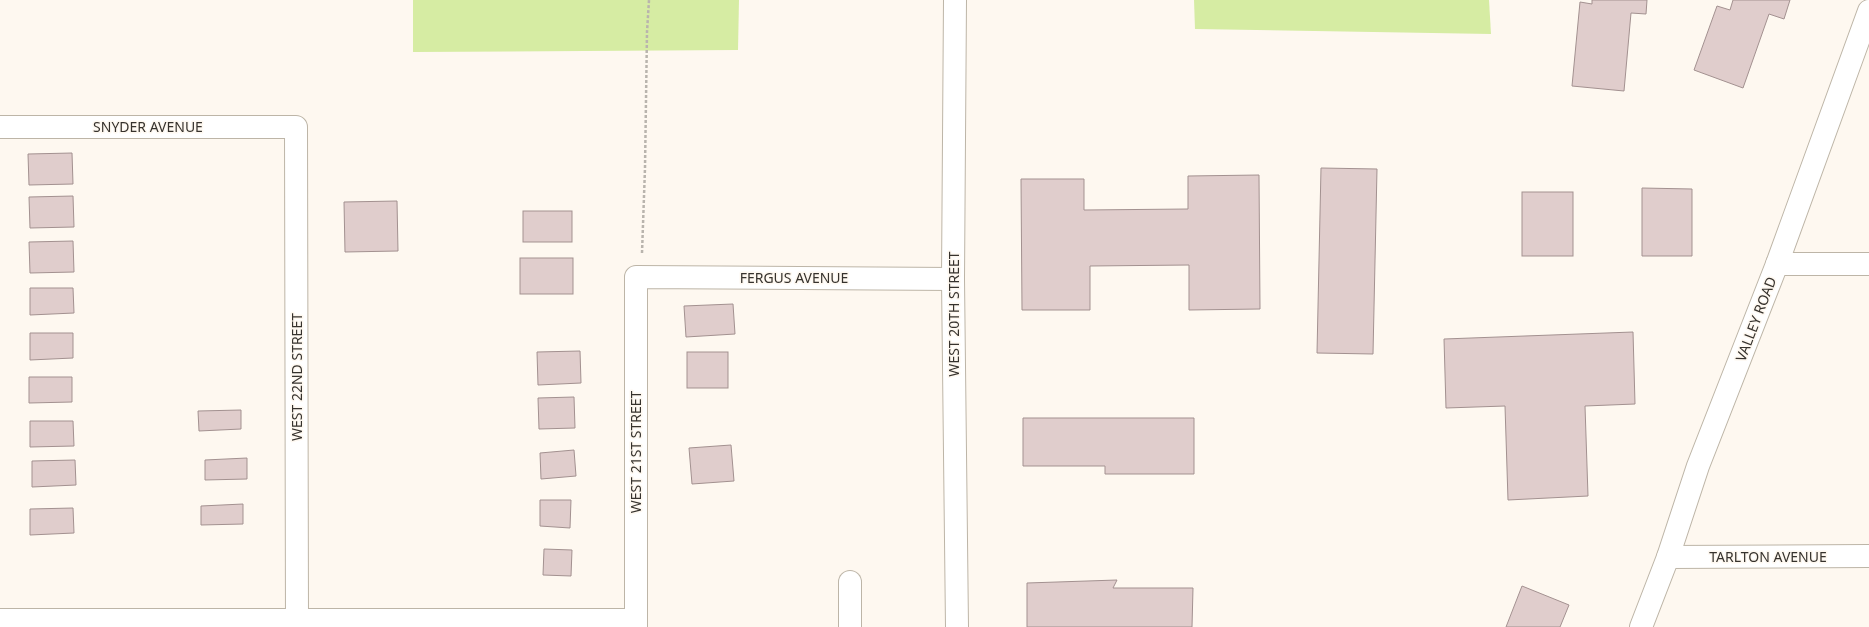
<svg xmlns="http://www.w3.org/2000/svg" width="1869" height="627" font-family="'Noto Sans',sans-serif">
<style>
.green{fill:#d6eca3}
.building{fill:#e0cdcc;stroke:#a39190}
.lines{fill:none;stroke-linecap:round;stroke-linejoin:round}
.minor-casing{stroke:#bdb5a7;stroke-width:24}
.path{stroke:#b9b4ad;stroke-width:2.5;stroke-dasharray:3 2;stroke-linecap:butt}
.minor{stroke:#fff;stroke-width:22}
.labels{text-anchor:middle;stroke-width:3;stroke-linejoin:round;paint-order:stroke}
.street-label{font-size:14px;fill:#36322d;stroke:#fef8f0}
</style>
<rect width="100%" height="100%" fill="#fef8f0"/>
<g class="green">
<polygon points="413,0 739,0 738,50 413,52"/>
<polygon points="1194,0 1489,0 1491,34 1195,29"/>
</g>
<g class="building">
<polygon points="1592,0 1647,0 1646,14 1631,13 1624,91 1572,86 1580,2 1592,4"/>
<polygon points="1733,0 1790,0 1784,19 1769,14 1743,88 1694,70 1717,6 1730,10"/>
<polygon points="72,153 73,184 29,185 28,154"/>
<polygon points="1321,168 1377,169 1373,354 1317,353"/>
<polygon points="1259,175 1260,309 1189,310 1189,265 1090,266 1090,310 1022,310 1021,179 1084,179 1084,210 1188,209 1188,176"/>
<polygon points="1642,188 1692,189 1692,256 1642,256"/>
<rect x="1522" y="192" width="51" height="64"/>
<polygon points="73,196 74,227 30,228 29,197"/>
<polygon points="397,201 398,251 345,252 344,202"/>
<rect x="523" y="211" width="49" height="31"/>
<polygon points="73,241 74,272 30,273 29,242"/>
<rect x="520" y="258" width="53" height="36"/>
<polygon points="30,288 73,288 74,313 30,315"/>
<polygon points="733,304 735,334 686,337 684,306"/>
<polygon points="1633,332 1635,404 1585,406 1588,496 1508,500 1505,406 1446,408 1444,339"/>
<polygon points="30,333 73,333 73,358 30,360"/>
<polygon points="580,351 581,383 538,385 537,352"/>
<rect x="687" y="352" width="41" height="36"/>
<polygon points="29,377 72,377 72,402 29,403"/>
<polygon points="574,397 575,428 539,429 538,398"/>
<polygon points="241,410 241,429 199,431 198,411"/>
<polygon points="1023,418 1194,418 1194,474 1105,474 1105,466 1023,466"/>
<polygon points="30,421 73,421 74,446 30,447"/>
<polygon points="731,445 734,481 692,484 689,448"/>
<polygon points="574,450 576,476 541,479 540,453"/>
<polygon points="247,458 247,479 205,480 205,460"/>
<polygon points="75,460 76,485 32,487 32,461"/>
<polygon points="540,500 571,500 570,528 540,526"/>
<polygon points="243,504 243,524 201,525 201,506"/>
<polygon points="73,508 74,533 30,535 30,509"/>
<polygon points="544,549 572,550 571,576 543,575"/>
<polygon points="1117,580 1113,588 1193,588 1192,627 1027,627 1027,583"/>
<polygon points="1522,586 1569,605 1560,627 1506,627"/>
</g>
<g class="lines">
<g class="minor-casing">
<g id="minor">
<polyline points="955,0 953,279 957,627"/>
<polyline points="0,127 296,127 297,627"/>
<polyline points="1777,264 1869,264"/>
<polyline points="1668,557 1869,556"/>
<polyline points="850,582 850,627"/>
<polyline points="0,620 636,620"/>
<polyline points="636,627 636,277 953,279"/>
<polyline points="1641,627 1668,557 1698,466 1777,264 1869,11"/>
</g>
</g>
<polyline class="path" points="642,253 645,168 647,32 649,0"/>
<use href="#minor" class="minor"/>
</g>
<g class="labels">
<g class="street-label">
<text x="148" y="132">SNYDER AVENUE</text>
<text x="794" y="283">FERGUS AVENUE</text>
<text transform="translate(954 314) rotate(-90)" y="5">WEST 20TH STREET</text>
<text transform="translate(1756 319) rotate(-69)" y="5">VALLEY ROAD</text>
<text transform="translate(297 377) rotate(-90)" y="5">WEST 22ND STREET</text>
<text transform="translate(636 452) rotate(-90)" y="5">WEST 21ST STREET</text>
<text x="1768" y="562">TARLTON AVENUE</text>
</g>
</g>
</svg>
